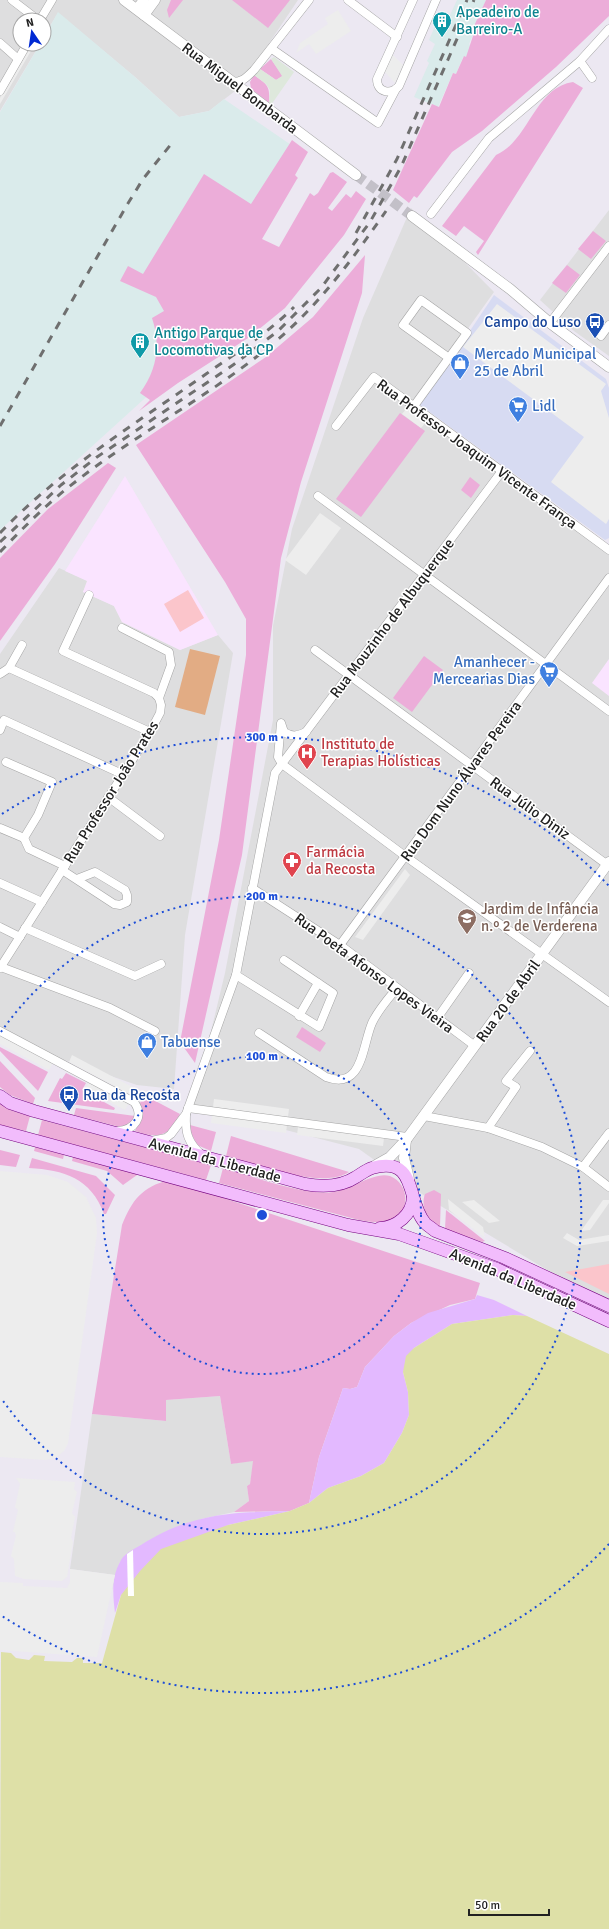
<svg xmlns="http://www.w3.org/2000/svg" width="609" height="1929" font-family="Signika,sans-serif">
<style>
.residential{fill:#dededf}
.commercial{fill:#d7dbf2}
.industrial{fill:#daebeb}
.education{fill:#fae4ff}
.grass{fill:#ecadd9}
.sand{fill:#e3b9ff}
.park{fill:#fbc5cb}
.pitch{fill:#e2ac84}
.parking{fill:#ededed}
.plaza{fill:#dee8dc}
.water{fill:#dee0a7}
.pier{fill:#fff}
.lines{fill:none;stroke-linecap:round;stroke-linejoin:round}
.tertiary-tunnel{stroke:#c3c0c8;stroke-width:10;stroke-dasharray:10 5;stroke-linecap:butt}
.minor-casing{stroke:#a5a5a5;stroke-width:9}
.tertiary-casing{stroke:#a5a5a5;stroke-width:11}
.secondary-casing{stroke:#74017f;stroke-width:13}
.minor{stroke:#fff;stroke-width:8}
.tertiary{stroke:#fff;stroke-width:10}
.secondary{stroke:#f2bcfc;stroke-width:12}
.rail{stroke:#6f6f6f;stroke-width:3;stroke-dasharray:8 8;stroke-linecap:butt}
.ring{fill:none;stroke:#1d4ed8;stroke-width:2;stroke-dasharray:2 4}
.labels{text-anchor:middle;stroke-width:3;stroke-linejoin:round;paint-order:stroke}
.culture-label{font-size:15px;fill:#0d838f;stroke:#fff;text-anchor:start}
.street-label{font-size:15px;fill:#212121;stroke:#fff}
.transit-label{font-size:15px;fill:#164399;stroke:#fff;text-anchor:end}
.shop-label{font-size:15px;fill:#366cbe;stroke:#fff;text-anchor:start}
.health-label{font-size:15px;fill:#be3a42;stroke:#fff;text-anchor:start}
.education-label{font-size:15px;fill:#785e54;stroke:#fff;text-anchor:start}
.centre{fill:#1d4ed8;stroke:#fff;stroke-width:2}
.ring-label{font-size:12px;text-anchor:middle;font-weight:bold;fill:#1d4ed8;stroke:#fff;stroke-width:3;stroke-linejoin:round;paint-order:stroke}
</style>
<rect width="100%" height="100%" fill="#ece8f2"/>
<g class="residential">
<polygon points="0,0 298,0 239,88 209,111 179,117 135,77 58,13 44,36 44,20 20,20 20,44 40,44 0,111"/>
<polygon points="411,208 494,292 412,407 609,554 609,1307 429,1199 359,1149 193,1106 225,973 273,720 273,626 292,529 363,318"/>
<polygon points="609,210 609,356 574,331 540,300"/>
<polygon points="59,568 88,581 83,592 114,606 122,622 180,650 218,635 233,653 185,935 174,1089 137,1085 0,1038 0,654"/>
<polygon points="220,1396 231,1464 254,1460 250,1484 247,1486 249,1501 234,1512 201,1519 120,1562 112,1591 115,1575 70,1569 92,1414 166,1421 166,1400"/>
</g>
<polygon class="commercial" points="494,295 606,379 609,388 609,538 605,540 420,405"/>
<g class="industrial">
<polygon points="457,0 486,0 474,26 476,27 469,44 471,46 466,57 463,57 456,74 453,73 438,107 414,97 429,63 427,61 435,44 429,40 439,17 445,20 447,14 450,15"/>
<polygon points="58,12 135,77 179,117 209,111 224,99 300,151 176,370 0,530 0,112 40,44 44,44 44,37"/>
</g>
<g class="education">
<polygon points="125,476 218,635 180,650 122,622 114,606 83,592 87,581 65,571"/>
<polygon points="609,659 609,696 592,683"/>
</g>
<g class="grass">
<polygon points="171,0 183,0 169,18 167,10"/>
<polygon points="232,0 290,0 268,28"/>
<polygon points="486,0 609,0 609,16 556,67 482,131 452,152 417,198 414,196 409,203 393,190 432,104 439,107 453,73 456,74 464,56 466,57 476,27 474,26"/>
<polygon points="271,59 283,76 276,80 260,69"/>
<path d="M254,75C268,85 270,86 269,103L251,89L250,82Z"/>
<path d="M573,82L583,88L478,255L476,252L484,241L464,226L456,236L442,226L496,155C529,141 534,88 573,82Z"/>
<path d="M292,140L308,152L295,175L298,178L297,179L262,239L279,247L310,193L314,196L318,193L330,173L333,172L347,182L328,208L332,211L346,194L351,198L356,191L366,199L344,235L285,308L248,338L178,383L139,411L150,400L140,393C157,370 161,345 152,318L164,311L156,297L120,281L128,266L143,274L204,174L251,204Z"/>
<polygon points="593,231 606,241 591,259 578,249"/>
<polygon points="365,255 362,293 301,482 281,558 242,855 195,1063 180,1042 219,840 246,655 246,619 225,582 136,445 266,357 313,317"/>
<polygon points="567,265 580,275 566,293 552,283"/>
<polygon points="400,413 425,431 361,517 336,499"/>
<polygon points="108,463 116,468 55,564 0,641 0,558 48,509"/>
<polygon points="470,477 480,485 471,498 461,490"/>
<polygon points="424,656 443,670 412,712 393,698"/>
<polygon points="302,1027 326,1043 320,1052 296,1037"/>
<polygon points="0,1047 48,1072 38,1091 0,1051"/>
<polygon points="0,1061 35,1098 33,1104 10,1095 0,1087"/>
<polygon points="66,1073 86,1083 82,1090 115,1108 114,1110 48,1101 60,1078 62,1079"/>
<path d="M144,1095L180,1114C170,1137 157,1139 135,1131L142,1117L140,1103Z"/>
<polygon points="0,1104 10,1110 30,1116 26,1131 0,1125"/>
<polygon points="76,1108 135,1116 131,1124 120,1127 74,1115"/>
<polygon points="42,1120 211,1165 206,1180 38,1135"/>
<polygon points="190,1125 216,1132 211,1151 197,1145 191,1133"/>
<path d="M231,1136L349,1172C323,1190 255,1164 226,1156Z"/>
<polygon points="35,1147 64,1155 63,1159 34,1151"/>
<polygon points="0,1150 20,1155 16,1167 0,1165"/>
<polygon points="73,1157 136,1174 137,1175 123,1185 107,1171 72,1161"/>
<path d="M32,1158L96,1176L115,1195L106,1214H104C91,1178 64,1170 29,1168Z"/>
<path d="M223,1168C252,1176 305,1196 333,1192C351,1190 374,1171 390,1176C406,1182 411,1204 398,1216C387,1225 372,1222 359,1220L219,1183Z"/>
<path d="M169,1180L480,1283L475,1299L450,1305L411,1323L394,1336L365,1367L357,1387L350,1389L343,1388L319,1457L309,1503L290,1511L234,1512L249,1501L247,1486L250,1484L253,1461L231,1464L220,1396L166,1400V1421L92,1414L122,1225C132,1200 142,1187 169,1180Z"/>
<path d="M434,1190L441,1194L440,1227C428,1221 420,1207 425,1194Z"/>
<polygon points="446,1210 485,1241 482,1242 445,1229"/>
</g>
<g class="sand">
<polygon points="477,1295 494,1300 527,1316 513,1315 452,1324 414,1348 403,1372 408,1392 409,1415 402,1433 384,1463 361,1476 328,1488 309,1503 319,1457 343,1388 350,1389 357,1387 365,1367 394,1336 411,1323 428,1313 475,1299"/>
<path d="M290,1511L228,1525L121,1595L115,1613C113,1596 111,1578 120,1562C123,1554 134,1549 141,1545C191,1513 232,1512 290,1511Z"/>
</g>
<g class="park">
<polygon points="188,590 204,618 180,632 164,604"/>
<polygon points="609,1264 609,1294 565,1272"/>
</g>
<polygon class="pitch" points="190,649 220,656 205,715 175,707"/>
<g class="parking">
<polygon points="338,10 351,31 316,54 309,44 296,53 300,43 328,24 325,18"/>
<polygon points="32,44 35,44 0,104 0,98"/>
<polygon points="392,54 403,65 395,83 384,71"/>
<polygon points="497,304 606,384 601,391 609,418 609,519 606,524 551,482 584,437 463,347"/>
<polygon points="407,408 426,422 421,428 402,414"/>
<polygon points="320,513 341,528 306,575 285,560"/>
<polygon points="405,869 410,875 363,940 355,937"/>
<polygon points="0,1035 53,1063 49,1070 0,1044"/>
<polygon points="72,1055 136,1089 133,1096 69,1062"/>
<polygon points="89,1082 129,1103 125,1110 85,1089"/>
<polygon points="214,1099 289,1109 288,1117 213,1107"/>
<polygon points="212,1115 287,1125 286,1133 211,1123"/>
<polygon points="298,1127 384,1138 383,1146 297,1135"/>
<polygon points="0,1171 47,1175 68,1182 86,1197 96,1218 97,1233 68,1443 64,1451 57,1457 46,1460 0,1457"/>
<polygon points="448,1199 483,1227 485,1238 449,1210"/>
<polygon points="474,1200 500,1221 489,1223 462,1202"/>
<polygon points="603,1200 609,1200 609,1203 590,1230 581,1231"/>
<polygon points="567,1233 579,1240 609,1235 609,1241 577,1246 563,1238"/>
<polygon points="16,1478 75,1482 74,1489 77,1492 72,1513 75,1517 71,1538 73,1542 67,1577 62,1581 24,1579 15,1576 14,1559 11,1556 16,1536 15,1532 13,1532 18,1510 15,1507 20,1484"/>
<polygon points="70,1569 115,1575 97,1657 0,1650 0,1582 23,1583 23,1586 67,1588 70,1582"/>
</g>
<polygon class="plaza" points="274,57 294,72 271,105 269,103 270,90 266,84 254,75 260,69 276,80 282,76 271,59"/>
<polygon class="water" points="513,1315 527,1316 609,1354 609,1929 0,1929 1,1652 11,1653 16,1658 29,1660 34,1655 45,1656 44,1661 72,1662 77,1658 83,1658 83,1663 102,1663 121,1595 140,1571 161,1549 228,1525 290,1511 309,1503 328,1488 361,1476 384,1463 402,1433 409,1415 408,1392 403,1372 406,1356 414,1348 452,1324"/>
<polygon class="pier" points="133,1550 134,1596 128,1596 127,1554"/>
<g class="lines">
<polyline class="tertiary-tunnel" points="356,175 412,216"/>
<g class="minor-casing">
<g id="minor">
<polyline points="12,0 38,20"/>
<polyline points="348,0 397,37"/>
<path d="M413,0L377,79C377,93 391,95 399,86L436,0"/>
<polyline points="40,20 52,0"/>
<polyline points="0,43 18,59"/>
<polyline points="272,49 378,123 396,89"/>
<polyline points="592,78 580,61 609,29"/>
<path d="M231,82C242,83 247,77 254,70L309,0"/>
<polyline points="0,91 27,44"/>
<polyline points="431,214 489,138 580,61"/>
<polyline points="550,323 609,246"/>
<polyline points="601,336 609,325"/>
<polyline points="414,406 467,333 421,300 403,325 449,358"/>
<polyline points="336,426 374,377 609,550"/>
<polyline points="318,496 609,711"/>
<polyline points="89,595 63,651 154,693 159,698"/>
<polyline points="22,645 9,668 150,732"/>
<polyline points="315,650 609,866"/>
<polyline points="0,674 9,668"/>
<polyline points="0,730 4,720 122,774"/>
<path d="M306,732C297,736 292,737 284,732L281,723L278,757L282,764L405,856L609,1002"/>
<polyline points="108,797 160,836"/>
<polyline points="0,828 24,838 38,815 52,782 6,762"/>
<polyline points="24,838 29,849 65,866"/>
<polyline points="62,870 114,904 120,905 127,902 127,895 125,890 95,872 77,879"/>
<polyline points="0,883 42,902"/>
<polyline points="252,888 340,945 475,1046"/>
<polyline points="0,927 20,937"/>
<polyline points="25,928 135,976 161,964"/>
<polyline points="340,945 609,578"/>
<polyline points="1,967 110,1008 155,1031"/>
<polyline points="0,968 150,732 160,713 161,705 159,698 171,665 169,652 122,628"/>
<polyline points="236,975 319,1027 333,993 284,960"/>
<polyline points="299,1016 318,983"/>
<polyline points="438,1017 469,973"/>
<path d="M0,1031L134,1102C145,1117 134,1130 118,1131"/>
<path d="M259,1033L326,1077C363,1091 362,1046 372,1023C378,1010 388,999 397,988"/>
<polyline points="188,1108 407,1137"/>
<path d="M186,1115C185,1133 188,1143 202,1155"/>
<polyline points="424,1116 488,1128 542,1147 583,1167 609,1187"/>
<polyline points="488,1128 516,1087 506,1081 530,1051"/>
<polyline points="151,1141 166,1138 171,1134 186,1114 236,975 275,773 502,471"/>
<polyline points="583,1167 609,1133"/>
</g>
</g>
<g class="tertiary-casing">
<g id="tertiary">
<polyline points="124,0 356,175"/>
<polyline points="137,9 144,0"/>
<polyline points="144,15 155,0"/>
<polyline points="412,216 510,289 550,323 609,367"/>
<polyline points="406,1140 404,1158 409,1179"/>
<polyline points="374,1166 390,1157 406,1140 609,862"/>
</g>
</g>
<g class="secondary-casing">
<g id="secondary">
<path d="M0,1096L10,1103L34,1111L305,1184C322,1187 341,1187 356,1177C361,1174 366,1170 372,1168C418,1155 406,1201 425,1223C428,1226 432,1228 435,1231L505,1258L609,1306"/>
<polyline points="0,1131 348,1225 399,1234 497,1269 609,1321"/>
<path d="M380,1228C397,1227 412,1215 413,1197"/>
</g>
</g>
<use href="#minor" class="minor"/>
<use href="#tertiary" class="tertiary"/>
<use href="#secondary" class="secondary"/>
<g class="rail">
<polyline points="356,233 397,159 467,0"/>
<polyline points="0,426 127,205 143,179 172,143"/>
<path d="M0,533C60,470 135,424 206,374C236,353 268,333 294,307"/>
<polyline points="0,542 61,485 97,457 233,365 278,331 321,288 370,222 401,167 474,0"/>
<path d="M0,552C21,530 42,509 65,490C130,437 206,399 270,346C317,308 352,260 386,211"/>
</g>
</g>
<g class="ring">
<circle cx="262" cy="1215" r="159"/>
<path d="M1 1032A319 319 0 1 1 1 1398"/>
<path d="M609 1544A478 478 0 0 1 2 1616M2 814A478 478 0 0 1 609 886"/>
</g>
<defs>
<g id="building-pin" transform="scale(1)"><path d="M0 17L-7.5 6A9.5 9.5 0 1 1 7.5 6Z" fill="#0f9aa8" stroke="#fff"/><path d="M-4-6H4V6H1V3H-1V6H-4ZM-2.5-4.3h1.7v1.8h-1.7ZM.8-4.3h1.7v1.8H.8ZM-2.5-1h1.7V.8h-1.7ZM.8-1h1.7V.8H.8Z" fill="#fff"/></g>
<g id="bus-pin" transform="scale(1)"><path d="M0 17L-7.5 6A9.5 9.5 0 1 1 7.5 6Z" fill="#1a4fb4" stroke="#fff"/><path d="M-5-6H5V4H4V6H2V4H-2V6H-4V4H-5ZM-3.5-4V0h7V-4ZM-3.5 1.2v1.5H-2V1.2ZM2 1.2v1.5H3.5V1.2Z" fill="#fff"/></g>
<g id="shop-pin" transform="scale(1)"><path d="M0 17L-7.5 6A9.5 9.5 0 1 1 7.5 6Z" fill="#3f7fe0" stroke="#fff"/><path d="M-5-2.5h2.3a2.7 3.5 0 0 1 5.4 0H5L5.5 6h-11ZM-1.5-2.5h3a1.5 2.3 0 0 0-3 0Z" fill="#fff"/></g>
<g id="supermarket-pin" transform="scale(1)"><path d="M0 17L-7.5 6A9.5 9.5 0 1 1 7.5 6Z" fill="#3f7fe0" stroke="#fff"/><path d="M-6-5.5h2.5l.6 2H6L4.5 2H-2.5L-4.4-4H-6ZM-1.5 3.2a1.3 1.3 0 1 0 .1 0ZM3 3.2a1.3 1.3 0 1 0 .1 0Z" fill="#fff"/></g>
<g id="hospital-pin" transform="scale(1)"><path d="M0 17L-7.5 6A9.5 9.5 0 1 1 7.5 6Z" fill="#e0444e" stroke="#fff"/><path d="M-5-5h3v3.5h4V-5h3V5h-3V1.5h-4V5h-3Z" fill="#fff"/></g>
<g id="pharmacy-pin" transform="scale(1)"><path d="M0 17L-7.5 6A9.5 9.5 0 1 1 7.5 6Z" fill="#e0444e" stroke="#fff"/><path d="M-2-6h4v4h4v4h-4v4h-4v-4h-4v-4h4Z" fill="#fff"/></g>
<g id="school-pin" transform="scale(1)"><path d="M0 17L-7.5 6A9.5 9.5 0 1 1 7.5 6Z" fill="#8d6e63" stroke="#fff"/><path d="M0-5L7-2L0 1L-7-2ZM-4 1L0 2.5L4 1V4Q0 6-4 4Z" fill="#fff"/></g>
</defs>
<g fill-rule="evenodd">
<use href="#building-pin" x="442" y="21"/>
<use href="#bus-pin" x="595" y="322"/>
<use href="#building-pin" x="140" y="342"/>
<use href="#shop-pin" x="460" y="363"/>
<use href="#supermarket-pin" x="518" y="406"/>
<use href="#supermarket-pin" x="549" y="671"/>
<use href="#hospital-pin" x="307" y="753"/>
<use href="#pharmacy-pin" x="292" y="861"/>
<use href="#school-pin" x="467" y="918"/>
<use href="#shop-pin" x="147" y="1042"/>
<use href="#bus-pin" x="69" y="1095"/>
</g>
<g class="labels">
<g class="culture-label">
<text x="456" y="17">Apeadeiro de<tspan x="456" dy="17">Barreiro-A</tspan></text>
<text x="154" y="338">Antigo Parque de<tspan x="154" dy="17">Locomotivas da CP</tspan></text>
</g>
<g class="street-label">
<text transform="translate(240 88) rotate(37)" y="5">Rua Miguel Bombarda</text>
<text transform="translate(477 454) rotate(36)" y="5">Rua Professor Joaquim Vicente França</text>
<text transform="translate(392 618) rotate(-53)" y="5">Rua Mouzinho de Albuquerque</text>
<text transform="translate(461 781) rotate(-54)" y="5">Rua Dom Nuno Álvares Pereira</text>
<text transform="translate(111 792) rotate(-58)" y="5">Rua Professor João Prates</text>
<text transform="translate(530 808) rotate(36)" y="5">Rua Júlio Diniz</text>
<text transform="translate(374 973) rotate(36)" y="5">Rua Poeta Afonso Lopes Vieira</text>
<text transform="translate(508 1001) rotate(-54)" y="5">Rua 20 de Abril</text>
<text transform="translate(215 1160) rotate(15)" y="5">Avenida da Liberdade</text>
<text transform="translate(513 1279) rotate(23)" y="5">Avenida da Liberdade</text>
</g>
<g class="transit-label">
<text x="581" y="327">Campo do Luso</text>
<text x="83" y="1100" text-anchor="start">Rua da Recosta</text>
</g>
<g class="shop-label">
<text x="474" y="359">Mercado Municipal<tspan x="474" dy="17">25 de Abril</tspan></text>
<text x="532" y="411">Lidl</text>
<text x="535" y="667" text-anchor="end">Amanhecer -<tspan x="535" dy="17">Mercearias Dias</tspan></text>
<text x="161" y="1047">Tabuense</text>
</g>
<g class="health-label">
<text x="321" y="749">Instituto de<tspan x="321" dy="17">Terapias Holísticas</tspan></text>
<text x="306" y="857">Farmácia<tspan x="306" dy="17">da Recosta</tspan></text>
</g>
<g class="education-label">
<text x="481" y="914">Jardim de Infância<tspan x="481" dy="17">n.º 2 de Verderena</tspan></text>
</g>
</g>
<circle cx="262" cy="1215" r="6" class="centre"/>
<g class="ring-label">
<text x="262" y="741">300 m</text>
<text x="262" y="900">200 m</text>
<text x="262" y="1060">100 m</text>
</g>
<g transform="translate(32 32) rotate(347)"><circle r="19" fill="#ffffff" stroke="#a6a6a6"/>
<path d="M0-3L7 15L0 10L-7 15Z" fill="#0029d3"/>
<text y="-6" font-size="11" font-weight="bold" text-anchor="middle" fill="#212121">N</text>
</g>
<path d="M469 1909v6h80v-6" fill="none" stroke="#212121" stroke-width="2"/>
<text x="475" y="1909" font-size="12" fill="#212121" stroke="#ffffff" stroke-width="3" paint-order="stroke">50 m</text>
</svg>
